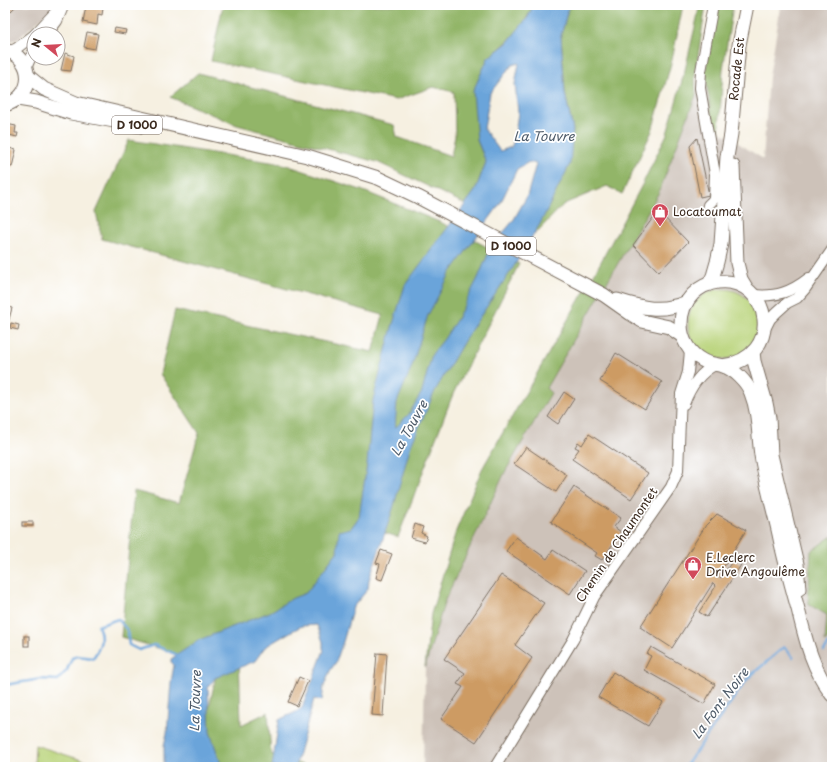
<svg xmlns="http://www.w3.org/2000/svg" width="837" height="772" font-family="'Playpen Sans',sans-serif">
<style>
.industrial{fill:#cdc2b9}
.green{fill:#b8d378;stroke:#7a7e4b}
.forest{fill:#92b568;stroke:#667043}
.water{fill:#6aa4da;stroke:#52677c;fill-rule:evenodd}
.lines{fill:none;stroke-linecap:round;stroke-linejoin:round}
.stream{stroke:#6aa4da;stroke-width:2.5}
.building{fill:#cd9b64}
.minor-casing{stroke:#7c6f62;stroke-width:12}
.major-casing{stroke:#7c6f62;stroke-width:15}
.minor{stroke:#fff;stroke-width:10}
.major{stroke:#fff;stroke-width:13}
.labels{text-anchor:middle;stroke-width:3.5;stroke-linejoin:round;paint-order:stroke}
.shield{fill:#fff;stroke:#766a62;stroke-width:1}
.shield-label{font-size:11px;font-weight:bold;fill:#3b2a1e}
.street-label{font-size:12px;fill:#3b2a1e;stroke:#fff}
.poi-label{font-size:12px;fill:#3b2a1e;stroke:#fff;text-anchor:start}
.water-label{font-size:13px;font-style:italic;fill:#4e5b69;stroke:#fff}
</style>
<rect width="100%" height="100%" fill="#fff"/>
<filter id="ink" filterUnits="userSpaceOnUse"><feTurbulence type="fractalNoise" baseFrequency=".025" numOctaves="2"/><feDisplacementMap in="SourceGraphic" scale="8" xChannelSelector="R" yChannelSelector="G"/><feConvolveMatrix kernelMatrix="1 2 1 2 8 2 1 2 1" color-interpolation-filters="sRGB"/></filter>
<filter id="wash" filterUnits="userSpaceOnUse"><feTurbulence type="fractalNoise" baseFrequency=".012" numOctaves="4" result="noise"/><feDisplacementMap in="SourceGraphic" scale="16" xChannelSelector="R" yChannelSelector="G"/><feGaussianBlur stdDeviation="0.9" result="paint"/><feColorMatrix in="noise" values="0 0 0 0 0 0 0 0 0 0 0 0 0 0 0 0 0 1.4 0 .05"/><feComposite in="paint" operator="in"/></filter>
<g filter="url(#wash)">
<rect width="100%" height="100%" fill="#f6f0e1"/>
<g class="industrial">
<polygon points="5,5 54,5 51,9 18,39 11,41 5,41"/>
<polygon points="781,5 832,5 832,767 423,767 425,667 445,600 505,472 551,393 546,388 659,192 705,72 713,127 763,159 769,77"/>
</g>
<g class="green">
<circle cx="723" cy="324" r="35"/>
<polygon points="35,745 88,762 89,767 34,767"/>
</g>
<g class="forest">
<path d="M223,5H533C524,28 507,43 488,58L477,140L486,162L475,191L465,204L377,162L237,125L170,97L198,73L394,125L397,137L451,156L455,136L454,92L433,87L396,100L211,61Z"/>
<polygon points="569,5 683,5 672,60 652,131 622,194 607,186 564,204 533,236 546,211 573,130 565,93 561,36"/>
<polygon points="699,5 706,5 695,75 696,95 659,192 546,388 551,393 505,472 445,600 425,667 431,614 456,531 482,469 597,269 642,185 667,134 685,70 698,14"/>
<polygon points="717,5 733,5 723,69 719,131 713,127 705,72 716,19"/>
<polygon points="129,140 283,164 361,190 442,223 519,264 453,394 398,537 378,531 239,651 241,725 268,712 271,754 309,767 221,767 206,722 218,666 121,637 134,491 179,503 199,433 160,374 175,310 373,352 383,315 102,239 96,212"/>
<polygon points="832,536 832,634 825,642 827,615 808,604 811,551"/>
</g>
<path class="water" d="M533,5H569L561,36L565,93L573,130L570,164L540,224L511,271L467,336L435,391L410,448L393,509L369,580L368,589L353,607L343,642L336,662L330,671L324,686L322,701L314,699L295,767H272L279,720C287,715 295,714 302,708L324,650L323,649V642L317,625L302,626L292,631L265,647L255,661L215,678L208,688L210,732L222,767H164V745L167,733L171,682L174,665L171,662V659L199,640L270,612L293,598L306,593L337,552L339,531L351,528L359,517L367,464L373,400L392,327L405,285L475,191L486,162L477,140L473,91L488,58L507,43L528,17ZM519,63L515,84L518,112L514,141L511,147L500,151L484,129L490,93L512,65ZM529,162L536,164L527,196L513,221L491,247L478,278L457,319L444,339L432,354L422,392L409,414L395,428L397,402L412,366L428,315L451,272L500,204L517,169Z"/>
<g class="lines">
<g class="stream">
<polyline points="824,651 832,640"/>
<path d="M5,685L41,679L58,680L67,670L72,658L77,656L93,658C100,648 104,638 98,626L118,619L127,630L129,645L139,650L154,645L180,656"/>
<polyline points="685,767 748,678 784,647 793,657"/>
</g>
</g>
<g id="blocks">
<g class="building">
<polygon points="5,5 17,5 5,17"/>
<polygon points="86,6 103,8 102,15 98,14 97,25 83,22"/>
<polygon points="115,28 126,30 125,34 114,32"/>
<polygon points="87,32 98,34 95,49 84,47"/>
<polygon points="65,53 74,56 71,71 61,70"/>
<polygon points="6,124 16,126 15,133 18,133 17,137 5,134"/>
<polygon points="697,138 709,195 700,197 690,146"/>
<polygon points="6,147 16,150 12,167 5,165"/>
<polygon points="658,211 688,242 659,272 633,245"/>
<polygon points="5,306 12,308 7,327 5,327"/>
<polygon points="11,323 19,325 18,330 10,328"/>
<polygon points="616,353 662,382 645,409 600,381"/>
<polygon points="564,392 574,399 558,424 548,417"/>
<polygon points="589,434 648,473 631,499 572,459 579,449 575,447 578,442 582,445"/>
<polygon points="526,447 567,475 556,492 514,464"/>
<polygon points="574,487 621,518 614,527 621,532 602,560 595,556 597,553 551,522"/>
<polygon points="717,514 746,530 718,576 721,578 733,560 741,565 707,617 699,612 716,586 713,583 672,648 640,627 706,525"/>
<rect x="22" y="522" width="11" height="4"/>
<polygon points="415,524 423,527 421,533 427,536 425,542 411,538"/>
<polygon points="516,537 547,559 553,550 585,571 570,594 506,551"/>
<polygon points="381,550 392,554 382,580 376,578 380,564 376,563"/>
<polygon points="501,575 544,603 515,645 532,658 476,742 441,719 463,687 457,684 465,673 444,659"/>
<rect x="24" y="636" width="5" height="10"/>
<polygon points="651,647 715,684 704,704 644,670 651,656 647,654"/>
<polygon points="377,653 387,654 383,716 372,715"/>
<polygon points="613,672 663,702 648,726 598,697"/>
<polygon points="299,677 308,681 297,706 288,702"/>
</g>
</g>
</g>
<g filter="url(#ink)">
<use href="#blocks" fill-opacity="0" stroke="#7c6f62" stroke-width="1"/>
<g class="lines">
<g class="minor-casing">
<g id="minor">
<polyline points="35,34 62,5"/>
<polyline points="47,34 57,21 63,7"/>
<polyline points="11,51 17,48 34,35"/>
<polyline points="26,68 34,50"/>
<polyline points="708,205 714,199 715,174 700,88 701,71 713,5"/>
<path d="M754,295C777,297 791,292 809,278"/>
<polyline points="764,331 770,319 777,312 787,303 797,298 805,289 832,250"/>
<path d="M684,404C690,388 699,373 715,365"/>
<polyline points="495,767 573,640 594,597 671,487 678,471 681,394 688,372 690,351"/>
</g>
</g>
<g class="major-casing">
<g id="major">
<path d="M5,50C35,58 35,97 5,105"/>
<polyline points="28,76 44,89 76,103 307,156 378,178 418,197 604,295 631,314 642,321 669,327 682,336"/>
<polyline points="18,99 36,102 71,113 141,126"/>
<polyline points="733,166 737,263 741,279 747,289"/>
<polyline points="709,284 713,276 717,262 721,244 727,157 731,134 739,45 747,5"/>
<path d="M617,300C642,308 661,313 687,302"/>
<polyline points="753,352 754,361 766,403 769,418 771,455 797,564 799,589"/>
<path d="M722,366C787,357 770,276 718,282C709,283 700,287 693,294C685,302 681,313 681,324C681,339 689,353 702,360C708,364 716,364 723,366C734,369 747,382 751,393C759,413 758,434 761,455C765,481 773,507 779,534C784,559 791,584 798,609C806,641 812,668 832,695"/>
</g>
</g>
<use href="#minor" class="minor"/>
<use href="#major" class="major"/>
</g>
</g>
<defs>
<g id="shop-pin" transform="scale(0.9)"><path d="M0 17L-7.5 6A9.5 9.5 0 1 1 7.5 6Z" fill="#d1495b" stroke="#fff"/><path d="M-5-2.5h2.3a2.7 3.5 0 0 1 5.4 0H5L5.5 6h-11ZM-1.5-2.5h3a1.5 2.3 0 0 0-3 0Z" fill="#fff"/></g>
</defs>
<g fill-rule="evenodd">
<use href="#shop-pin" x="660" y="212"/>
<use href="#shop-pin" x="693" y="565"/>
</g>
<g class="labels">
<g class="shield">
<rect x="112" y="116" width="50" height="18" rx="3"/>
<rect x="486" y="237" width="50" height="18" rx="3"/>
</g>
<g class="shield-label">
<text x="137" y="129">D 1000</text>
<text x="511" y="250">D 1000</text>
</g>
<g class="street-label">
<text transform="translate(737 69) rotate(-84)" y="4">Rocade Est</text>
<text transform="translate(617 545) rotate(-56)" y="4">Chemin de Chaumontet</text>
</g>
<g class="poi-label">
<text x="673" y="216">Locatoumat</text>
<text x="706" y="562">E.Leclerc<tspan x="706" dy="14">Drive Angoulême</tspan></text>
</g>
<g class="water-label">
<text x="544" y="141">La Touvre</text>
<text transform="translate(409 428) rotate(-61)" y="5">La Touvre</text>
<text transform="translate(195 701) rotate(-88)" y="5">La Touvre</text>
<text transform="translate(720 703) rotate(-53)" y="5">La Font Noire</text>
</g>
</g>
<rect width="837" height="772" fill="none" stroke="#fff" stroke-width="20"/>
<g transform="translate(46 46) rotate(288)"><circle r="19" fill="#ffffff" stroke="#b1aaa5"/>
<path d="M0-3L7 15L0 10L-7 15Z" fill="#d1495b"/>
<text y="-6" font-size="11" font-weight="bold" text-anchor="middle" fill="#3b2a1e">N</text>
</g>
</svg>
